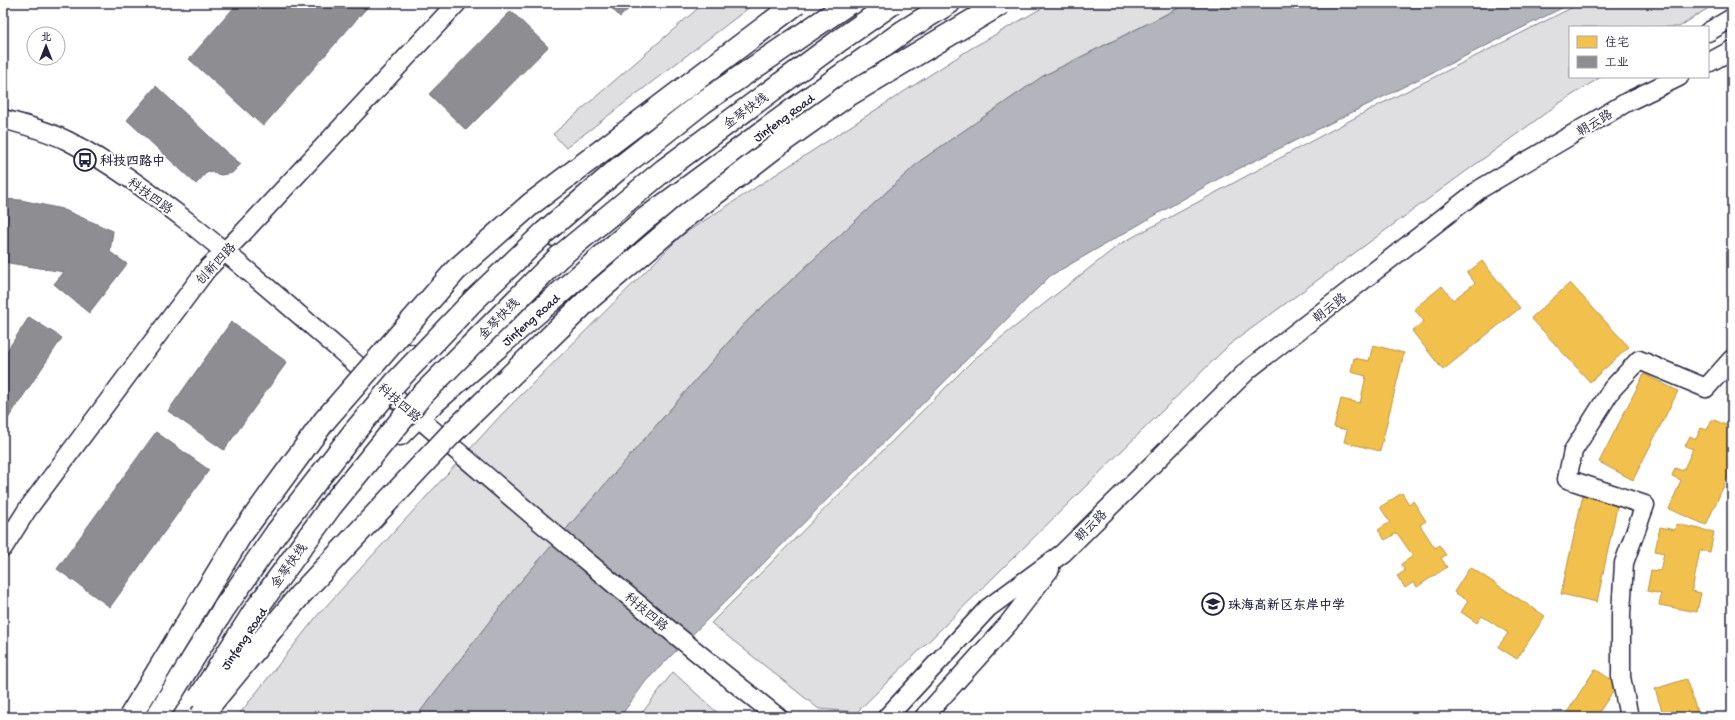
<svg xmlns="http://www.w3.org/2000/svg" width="1735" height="720" font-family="'Gochi Hand','LXGW WenKai TC',sans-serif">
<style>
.green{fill:#dfdfe2;stroke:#80808e}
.water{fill:#b4b4bc;stroke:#7a7a88}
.homes{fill:#f2c14e;stroke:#b49148}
.industry{fill:#8d8d92;stroke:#6d6d78}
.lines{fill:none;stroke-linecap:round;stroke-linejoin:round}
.minor-casing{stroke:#22223b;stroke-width:21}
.major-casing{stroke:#22223b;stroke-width:25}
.minor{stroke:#fff;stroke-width:18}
.major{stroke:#fff;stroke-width:22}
.highway-bridge-casing{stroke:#22223b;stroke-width:25;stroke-linecap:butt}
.highway-bridge{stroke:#fff;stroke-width:22}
.labels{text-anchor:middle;stroke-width:4;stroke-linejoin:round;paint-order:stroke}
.street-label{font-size:13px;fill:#22223b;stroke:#fff}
.poi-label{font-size:13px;font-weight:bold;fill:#22223b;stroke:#fff;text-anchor:start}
</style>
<rect width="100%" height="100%" fill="#fff"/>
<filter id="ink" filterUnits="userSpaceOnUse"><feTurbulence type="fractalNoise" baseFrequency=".025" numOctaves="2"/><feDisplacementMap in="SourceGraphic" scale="8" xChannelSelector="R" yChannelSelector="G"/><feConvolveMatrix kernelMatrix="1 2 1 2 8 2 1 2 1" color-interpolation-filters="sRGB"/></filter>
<g filter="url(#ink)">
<g class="green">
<polygon points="704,3 755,3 566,148 553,134"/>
<polygon points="1051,3 1188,3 1043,76 920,161 746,322 515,588 416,717 237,717 317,616 502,414 682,235 970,49"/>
<polygon points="1581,3 1716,3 1679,27 1570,27 1570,77 1601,77 1558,104 1229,345 857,712 819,709 711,623 974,359 1120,244 1373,108"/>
<polygon points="673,672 722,717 639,717"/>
</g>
<polygon class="water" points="1189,3 1572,3 1218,179 1050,276 646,681 620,717 416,717 515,588 746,322 920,161 1043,76"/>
<g class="homes">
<polygon points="1482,261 1520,308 1443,370 1412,331 1424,321 1414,309 1442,286 1453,300 1475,283 1467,273"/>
<polygon points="1570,283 1629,347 1590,382 1531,318"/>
<polygon points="1373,345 1404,353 1380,451 1344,442 1347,430 1334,427 1341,399 1360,403 1366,376 1351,372 1354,358 1369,361"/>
<polygon points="1644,374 1678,391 1633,480 1599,462"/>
<polygon points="1712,419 1732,428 1732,468 1706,525 1669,509 1681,480 1672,476 1675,468 1683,471 1693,449 1685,446 1690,436 1696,439 1701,428 1707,430"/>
<polygon points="1402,493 1409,504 1413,501 1426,521 1420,525 1435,548 1439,545 1446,555 1441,558 1447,567 1417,587 1414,582 1405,588 1397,576 1405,571 1401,564 1413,556 1397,533 1385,540 1378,530 1390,522 1380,507"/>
<polygon points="1583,495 1618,502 1597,602 1561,594"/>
<polygon points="1676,524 1714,532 1710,552 1700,550 1692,591 1701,593 1697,612 1659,605 1661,594 1647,591 1651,570 1660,571 1664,553 1655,551 1660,527 1675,530"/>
<polygon points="1470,567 1545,616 1517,659 1498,647 1508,633 1482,616 1477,623 1461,612 1468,601 1454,592"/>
<polygon points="1595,669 1618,684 1596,717 1564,717"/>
<polygon points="1686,679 1699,717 1664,717 1655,689"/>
</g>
<g class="industry">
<polygon points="238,3 371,3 263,126 189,59"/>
<polygon points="607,3 635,3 620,17"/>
<polygon points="511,11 548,47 466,130 429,94"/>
<polygon points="156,86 226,152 241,164 232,173 221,175 208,171 196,184 127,120"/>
<polygon points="3,199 21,200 62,209 113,231 110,252 127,264 89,313 54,284 64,272 3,262"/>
<polygon points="29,317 62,338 3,426 3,357"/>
<polygon points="231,322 287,362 224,450 168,411"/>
<polygon points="156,432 209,470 110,607 57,569"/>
</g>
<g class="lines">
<g class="minor-casing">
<g id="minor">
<polyline points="1708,32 1732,18"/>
<polyline points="1708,63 1732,50"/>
<path d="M3,119C25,125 48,131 68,141C111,163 149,192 187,221C250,271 311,325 372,378C506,493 639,608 778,717"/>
<polyline points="3,548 27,510 207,269 240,236 457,3"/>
<polyline points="887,717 988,608 1063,553 1249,369 1480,189 1627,102 1679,77"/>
<polyline points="924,717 1008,624 1050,569"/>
<polyline points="1629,717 1621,677 1621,614 1624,563 1645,505 1567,479 1573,451 1612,389 1639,360 1706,388 1732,359"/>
</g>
</g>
<g class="major-casing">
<g id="major">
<polyline points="555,235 746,92 872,3"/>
<polyline points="400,434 417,417 645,219 801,104 904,31 949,3"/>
<polyline points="206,609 304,470 379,384 408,355"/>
</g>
</g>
<use href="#minor" class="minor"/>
<use href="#major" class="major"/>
<g class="highway-bridge-casing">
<g id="highway-bridge">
<polyline points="200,697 254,612 331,506 421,396 558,258 664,170 840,40 893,3"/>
<polyline points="130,717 240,536 325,420 456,270 531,204 797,3"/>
<polyline points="157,717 223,610 277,532 355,431 396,382 473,301 545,232 617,170 702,103 849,3"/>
<polyline points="200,717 300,595 451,434 590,298 686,216 783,141 845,97 1002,3"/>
</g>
</g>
<use href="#highway-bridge" class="highway-bridge"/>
</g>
</g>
<defs>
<g id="bus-ring" transform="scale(1.15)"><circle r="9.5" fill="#fff" stroke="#22223b" stroke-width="1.5"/><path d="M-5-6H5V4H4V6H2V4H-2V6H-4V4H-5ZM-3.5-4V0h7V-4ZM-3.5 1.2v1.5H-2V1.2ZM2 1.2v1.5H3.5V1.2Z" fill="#22223b"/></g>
<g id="school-ring" transform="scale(1.15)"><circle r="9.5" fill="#fff" stroke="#22223b" stroke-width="1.5"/><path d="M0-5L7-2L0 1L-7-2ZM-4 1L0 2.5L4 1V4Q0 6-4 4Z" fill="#22223b"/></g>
</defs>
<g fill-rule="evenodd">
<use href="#bus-ring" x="85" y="160"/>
<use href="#school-ring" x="1213" y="604"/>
</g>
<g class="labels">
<g class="street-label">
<text transform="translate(745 110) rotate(-36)" y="5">金琴快线</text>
<text transform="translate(783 117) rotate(-36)" y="5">Jinfeng Road</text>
<text transform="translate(1594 122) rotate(-31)" y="5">朝云路</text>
<text transform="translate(151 195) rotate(36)" y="5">科技四路</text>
<text transform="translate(215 263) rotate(-47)" y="5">创新四路</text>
<text transform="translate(1329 307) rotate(-38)" y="5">朝云路</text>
<text transform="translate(498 318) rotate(-45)" y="5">金琴快线</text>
<text transform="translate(530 319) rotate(-41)" y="5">Jinfeng Road</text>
<text transform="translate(400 402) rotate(41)" y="5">科技四路</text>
<text transform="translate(1090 525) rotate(-45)" y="5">朝云路</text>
<text transform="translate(288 565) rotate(-54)" y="5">金琴快线</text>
<text transform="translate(647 611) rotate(40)" y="5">科技四路</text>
<text transform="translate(243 638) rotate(-56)" y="5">Jinfeng Road</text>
</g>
<g class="poi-label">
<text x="100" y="165">科技四路中</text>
<text x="1228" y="609">珠海高新区东岸中学</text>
</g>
</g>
<rect width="1735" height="720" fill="none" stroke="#fff" stroke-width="16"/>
<rect x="8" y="8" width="1719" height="704" fill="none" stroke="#22223b" stroke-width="1.5" filter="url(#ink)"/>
<rect x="1569" y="26" width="140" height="52" fill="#ffffff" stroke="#a7a7b1"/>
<rect x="1577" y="36" width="20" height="12" fill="#f2c14e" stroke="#a7a7b1"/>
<text x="1605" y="46" font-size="12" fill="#22223b">住宅</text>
<rect x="1577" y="56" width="20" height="12" fill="#8d8d92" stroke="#a7a7b1"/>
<text x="1605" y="66" font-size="12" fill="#22223b">工业</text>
<g transform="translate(46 46)"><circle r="19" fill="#ffffff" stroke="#a7a7b1"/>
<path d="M0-3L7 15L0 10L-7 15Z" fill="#22223b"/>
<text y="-6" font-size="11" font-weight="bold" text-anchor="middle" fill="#22223b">北</text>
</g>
</svg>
